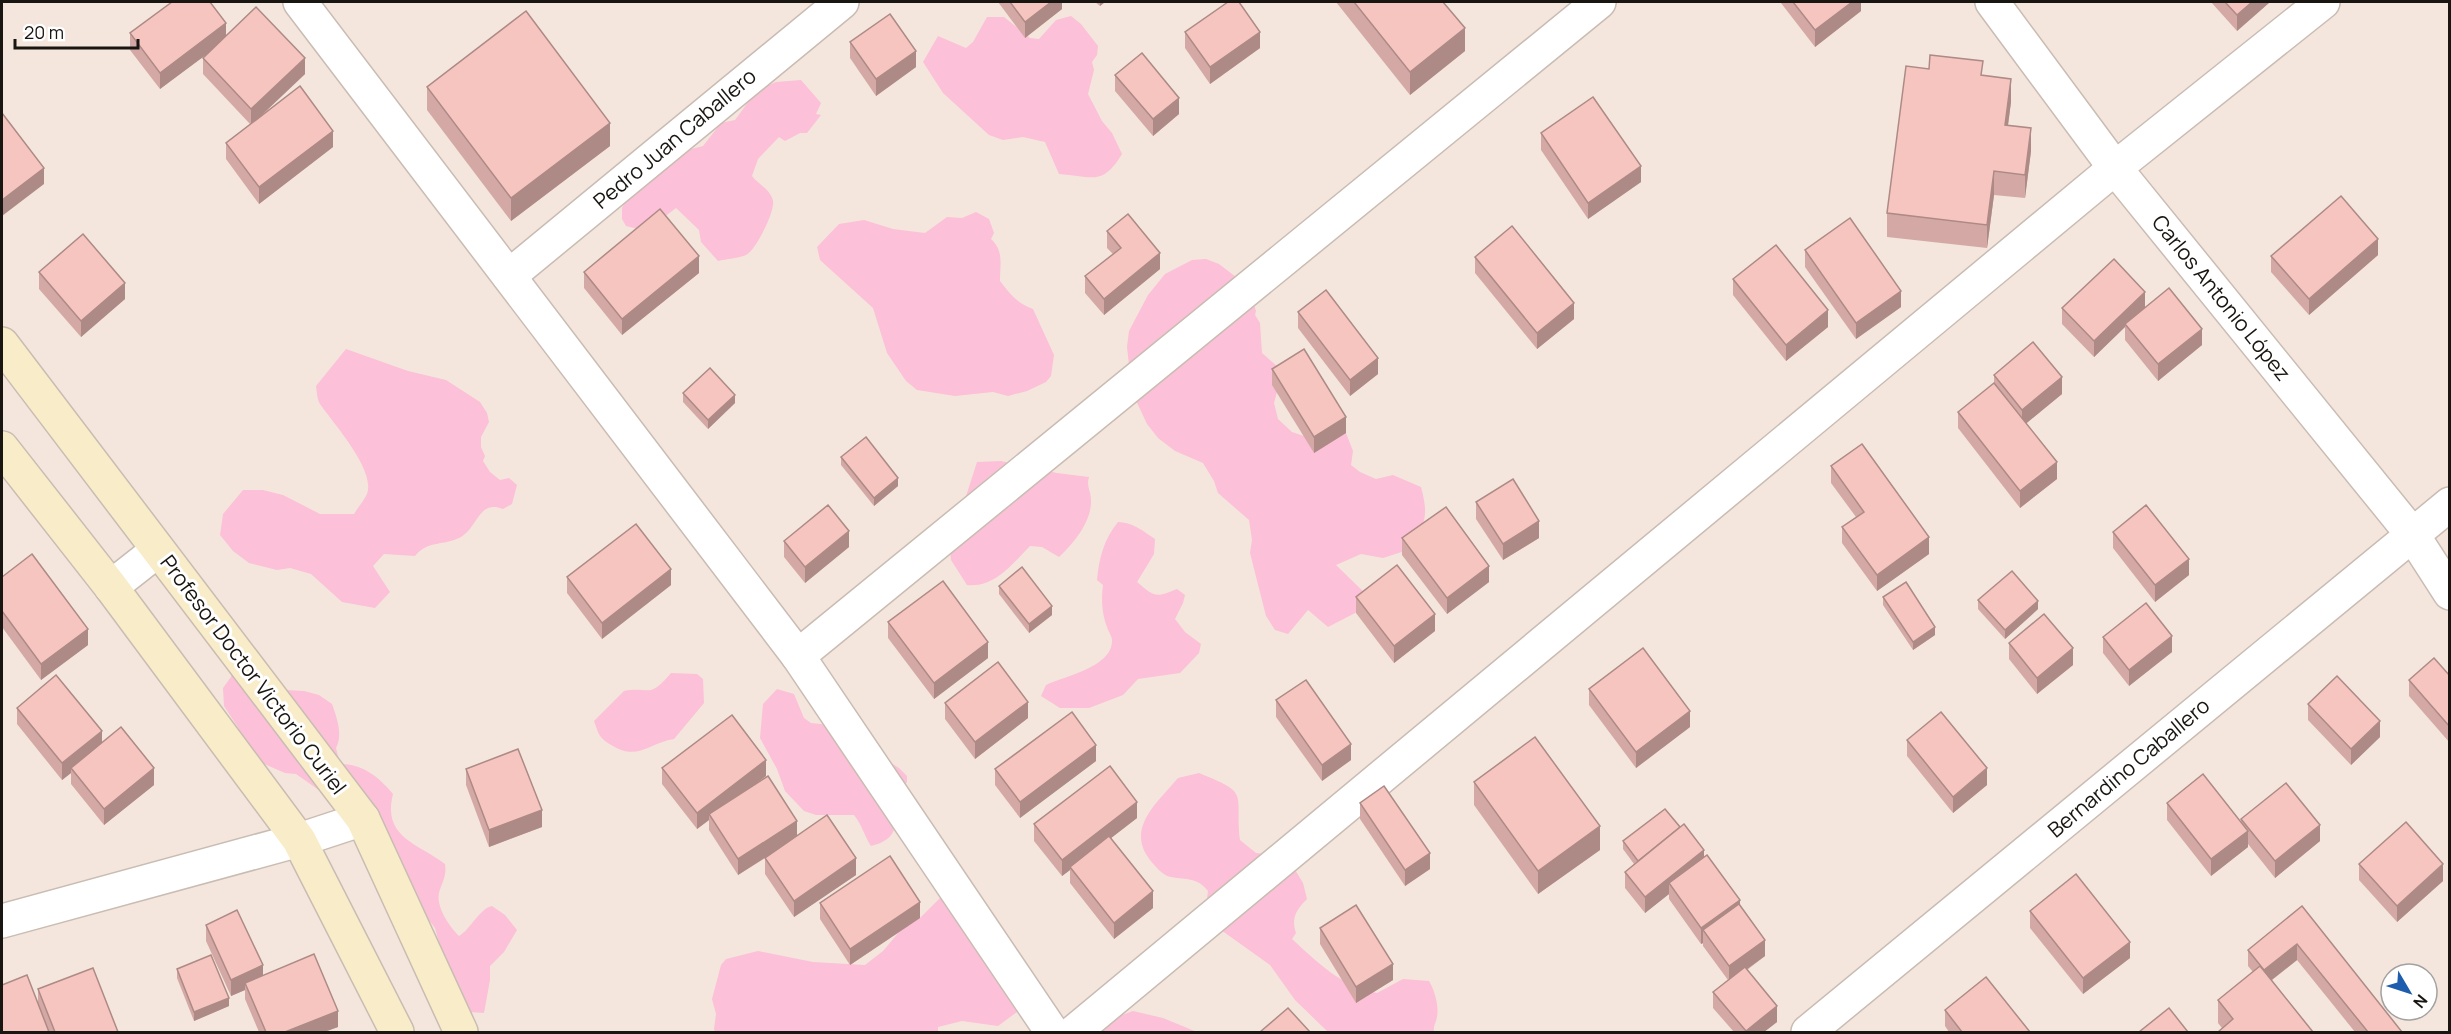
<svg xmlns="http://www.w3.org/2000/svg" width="2451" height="1034" font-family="Manrope,sans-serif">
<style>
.green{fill:#fcc0d8}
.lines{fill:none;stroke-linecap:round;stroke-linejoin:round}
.minor-casing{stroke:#c9bcb2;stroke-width:36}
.tertiary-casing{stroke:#c9bcb2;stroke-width:36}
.secondary-casing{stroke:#c9bcb2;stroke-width:36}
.minor{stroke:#fff;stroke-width:33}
.tertiary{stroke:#fff;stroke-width:33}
.secondary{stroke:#f9ecc9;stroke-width:33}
.wall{fill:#d4a9a5}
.shaded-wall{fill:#ad8a86}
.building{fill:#f7c5c0;stroke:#ad8a86;stroke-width:1.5}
.labels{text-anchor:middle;stroke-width:6;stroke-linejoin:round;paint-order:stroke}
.street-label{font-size:21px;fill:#191511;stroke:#fff}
</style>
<rect width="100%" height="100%" fill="#f4e6dc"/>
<g class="green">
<path d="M1071,16L1081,24L1098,46L1097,55L1092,62L1094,70L1088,94L1102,121L1112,133L1122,154C1102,187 1092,176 1059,174L1045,142L1023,137L1003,140L989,135L943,93L923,62L938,36L966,48L973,42L987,17H1004L1030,38L1039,39L1056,20Z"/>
<path d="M801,80L821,103L816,114L821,115L807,133H800L785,141L779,137L758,159L752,176C758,184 771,190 773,201C775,211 756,250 746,255C739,258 726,259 718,261L701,242L699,230L676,208L646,231L626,226L622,219V208L628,197L679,152L703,146L721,123L735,120L757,90L776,82Z"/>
<path d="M976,212L989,219L994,233L991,239C1004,251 1000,264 1000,281C1010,294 1018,304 1033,309L1054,355L1051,376L1046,382L1027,391L1008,396L993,392L955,396L917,390L906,381L887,353L873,308L820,260L817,247L839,224L864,220L893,229L925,233L947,217L962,218Z"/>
<path d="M1206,259L1219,264L1249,287L1256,311L1255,315L1260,323L1262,353L1279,368L1281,377L1274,403L1278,419L1292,432L1304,436L1346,433L1353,451L1351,465L1360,472L1376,479L1393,475L1421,487C1429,517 1425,522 1411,549L1383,558L1361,554L1336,565L1369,597L1359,611L1328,627L1308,610L1288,634L1275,630L1266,616L1250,553L1252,540L1249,520L1218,493L1214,481L1203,463L1175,451L1158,438L1147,424L1132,392L1127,347L1129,331L1148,295L1165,274L1192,260Z"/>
<path d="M346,349L408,371L446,380L480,402L487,413L489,422L481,437V447L485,456L483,461L490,472L500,480L509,478L517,485L512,504L503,509C479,499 478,527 461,537C444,546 428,540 415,556L384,554L373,566L390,592L375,608L342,602L311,574L290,568L277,570L249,563L233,551L220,535L223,514L243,490H263L283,495L320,514H354C358,507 364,501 367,494C376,470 333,423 320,404C317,399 317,392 316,386Z"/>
<path d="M1001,461L1057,473L1089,477C1086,486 1091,491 1091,500C1092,521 1074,543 1059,557L1042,547L1030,546C1012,564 995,588 967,585L951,560L948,532L958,521L977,462Z"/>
<path d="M1118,522C1132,522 1143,531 1155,539L1154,554L1137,582C1155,597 1155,598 1177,589L1185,595L1183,603L1175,619L1185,632L1201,644L1199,653L1180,673L1138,679L1123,695L1089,708H1060L1041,696L1046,685C1065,676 1113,667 1112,640C1112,636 1108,631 1107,627C1102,614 1101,599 1103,585L1097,580C1099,558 1104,539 1118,522Z"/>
<path d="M232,670L285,690L304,691L319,695L332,704C337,718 343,735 336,748L340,764C363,764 379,777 393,794C382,838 418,843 445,864C447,876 442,882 439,893C436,907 449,926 459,936C471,929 479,909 492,906L505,915L517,930L504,952L490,966V980L484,1013L468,1012C455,984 442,957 435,928L355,823L329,801L326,795L296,774L285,773L255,760L240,747L239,729L224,706L223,688L231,677Z"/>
<path d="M671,673L697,674L703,679L704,703L674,739C649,743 638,761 613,746C599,738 599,735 594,721L624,691C651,686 648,700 671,673Z"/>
<path d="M777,689L794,694L804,718L811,723L830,725L899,768L907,776V782C888,805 911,837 871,846C864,835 862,825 854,815H816L804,811L785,791L777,769L760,738L763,704Z"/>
<path d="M1199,773C1251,794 1235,791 1240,840L1256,853L1274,855L1294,868L1303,883L1307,899C1296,910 1291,918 1296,933L1292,939C1317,962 1342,987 1377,993L1403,979L1429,981C1435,991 1439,1006 1437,1017C1436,1023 1433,1026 1434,1032H1328L1295,1000L1270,965L1214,925L1202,904L1207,899L1208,891C1197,877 1187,880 1171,877C1163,876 1155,866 1150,860C1125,828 1158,802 1178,778Z"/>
<polygon points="942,896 1016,993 1017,1012 998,1026 962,1021 938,1027 938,1032 715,1032 714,1029 716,1014 712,999 721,965 726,959 758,951 813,962 865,965 883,951 905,925 920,918"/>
<polygon points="1133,1011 1163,1018 1197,1032 1091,1032 1100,1023"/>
</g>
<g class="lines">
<g class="minor-casing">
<g id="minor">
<polyline points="300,2 798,656 1052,1032"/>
<polyline points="2115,168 2412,534 2450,593"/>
<polyline points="509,276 842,2"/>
<polyline points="111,587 158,550"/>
<polyline points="798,656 1599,2"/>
<polyline points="2,921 299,840 363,819"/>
<polyline points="1808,1032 2450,504"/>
</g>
</g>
<g class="tertiary-casing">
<g id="tertiary">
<polyline points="1992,2 2115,168"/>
<polyline points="1074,1032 2115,168 2323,2"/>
</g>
</g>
<g class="secondary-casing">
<g id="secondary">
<polyline points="2,344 363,819 461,1032"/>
<polyline points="2,448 111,587 299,840 397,1032"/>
</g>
</g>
<use href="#minor" class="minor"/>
<use href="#tertiary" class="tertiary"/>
<use href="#secondary" class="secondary"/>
</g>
<g class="wall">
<polygon points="998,2 1062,2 1062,9 1025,38"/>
<polygon points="1095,2 1105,2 1100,6"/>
<polygon points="1336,2 1443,2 1465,51 1410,95"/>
<polygon points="1781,2 1861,2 1861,11 1815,47 1781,3"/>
<polygon points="2211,2 2270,2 2237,31"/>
<polygon points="1185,32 1260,48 1210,84 1185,48"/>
<polygon points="130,33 226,36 305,74 262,115 333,147 259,204 226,159 226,143 250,124 203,74 203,58 209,52 160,89 130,50"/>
<polygon points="850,42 916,67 876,96 850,58"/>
<polygon points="1115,75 1179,114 1153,136 1115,91"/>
<polygon points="1983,75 2011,102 2008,125 2031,151 2025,198 1994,195 1987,248 1887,237 1887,213"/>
<polygon points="427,87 610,146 511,221 427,110"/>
<polygon points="1541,133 1641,182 1588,219 1541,150"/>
<polygon points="1107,231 1160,269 1104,315 1085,293 1085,276 1113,254 1107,248"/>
<polygon points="1805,250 1901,307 1856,339 1805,267"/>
<polygon points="2378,255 2309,315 2271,272 2271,256"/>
<polygon points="1475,257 1574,319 1537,349 1475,273"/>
<polygon points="39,272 125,299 81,337 39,289"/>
<polygon points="584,272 699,273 622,335 584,288"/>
<polygon points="1733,279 1828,327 1786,361 1733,295"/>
<polygon points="2062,308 2145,308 2202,345 2158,381 2125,340 2125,327 2094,357 2062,324"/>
<polygon points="1298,312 1378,374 1350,396 1298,328"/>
<polygon points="1272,369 1346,433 1314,453 1272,385"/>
<polygon points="1994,375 2062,394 2026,423 2057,479 2020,508 1958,428 1958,412 1994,384"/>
<polygon points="683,393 735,403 708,429 683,402"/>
<polygon points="841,457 898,486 874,506 841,465"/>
<polygon points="1831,466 1929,554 1877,591 1842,543 1842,527 1856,517 1831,483"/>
<polygon points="1476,502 1539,538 1503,560 1476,519"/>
<polygon points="2113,532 2189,575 2155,602 2113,548"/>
<polygon points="1402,538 1489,582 1447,614 1402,555"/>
<polygon points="784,541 849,547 805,583 784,557"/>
<polygon points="2,577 88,645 41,680 2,627"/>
<polygon points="567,577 671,585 602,639 567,593"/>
<polygon points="999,586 1052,615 1029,633 999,594"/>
<polygon points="1356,597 1435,631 1394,663 1356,613"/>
<polygon points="1883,597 1935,635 1913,650 1883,605"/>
<polygon points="1978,600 2038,609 2005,639 1978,609"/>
<polygon points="888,622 988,658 934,699 888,638"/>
<polygon points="2103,637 2172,652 2129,686 2103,653"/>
<polygon points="2009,643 2073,665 2037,694 2009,659"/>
<polygon points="2450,676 2450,743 2409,696 2409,680"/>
<polygon points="1589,689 1690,727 1636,768 1589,705"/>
<polygon points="1276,700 1351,760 1322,781 1276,717"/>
<polygon points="945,703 1028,718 975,759 945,719"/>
<polygon points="2308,704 2380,737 2351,765 2308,720"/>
<polygon points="17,708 102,742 154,785 104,825 71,784 71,773 62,780 17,724"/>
<polygon points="1907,740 1987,785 1953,813 1907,756"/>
<polygon points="1096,761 1020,818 995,785 995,769"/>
<polygon points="662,768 766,776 757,783 797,836 856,875 794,917 765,874 765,858 738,875 709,830 709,820 697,829 662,784"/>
<polygon points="466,769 542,827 489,847 466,785"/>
<polygon points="1474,782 1600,850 1538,894 1474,805"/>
<polygon points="1360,803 1430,869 1405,886 1360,819"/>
<polygon points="2167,803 2241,822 2241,819 2320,841 2275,878 2248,844 2248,847 2211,876 2167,820"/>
<polygon points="1137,818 1111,838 1153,908 1114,939 1070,883 1070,870 1062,876 1034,841 1034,824"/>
<polygon points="1623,841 1704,857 1740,905 1765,956 1747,970 1777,1022 1764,1032 1734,1032 1713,1008 1713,992 1728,980 1703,946 1703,943 1701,944 1669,899 1669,894 1645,913 1625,888 1625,872 1634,864 1623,849"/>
<polygon points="2359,864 2443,881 2397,922 2359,880"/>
<polygon points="820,903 920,918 850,965 820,919"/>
<polygon points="2302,906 2402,1032 2355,1032 2297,960 2272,980 2313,1032 2218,1032 2222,1028 2218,1023 2218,1000 2253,972 2248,966 2248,950"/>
<polygon points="2030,911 2130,958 2083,994 2030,928"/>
<polygon points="206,925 263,975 338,1027 324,1032 259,1032 245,999 245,990 231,996 206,941"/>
<polygon points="1320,928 1393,980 1356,1003 1320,944"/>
<polygon points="177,969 229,1006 194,1021 177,978"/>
<polygon points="38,989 118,1032 2,1032 38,1004"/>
<polygon points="1945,1010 2030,1032 1949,1032 1945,1026"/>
</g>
<g class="shaded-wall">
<polygon points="1051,2 1062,2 1062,9 1025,38 1025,22"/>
<polygon points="1100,2 1105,2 1100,6"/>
<polygon points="1852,2 1861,2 1861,11 1815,47 1815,30"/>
<polygon points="2252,2 2270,2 2237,31 2237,15"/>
<polygon points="226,23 226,40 160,89 160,73"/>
<polygon points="1465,28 1465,51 1410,95 1410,72"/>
<polygon points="1260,32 1260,48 1210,84 1210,67"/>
<polygon points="916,51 916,67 876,96 876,79"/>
<polygon points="305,58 305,74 251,125 251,109"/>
<polygon points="2011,79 2011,102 2005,148 2005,125"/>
<polygon points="1179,98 1179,114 1153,136 1153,119"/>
<polygon points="610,123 610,146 511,221 511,198"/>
<polygon points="2031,128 2031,151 2025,198 2025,175"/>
<polygon points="333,131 333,147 259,204 259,187"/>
<polygon points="1641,166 1641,182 1588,219 1588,203"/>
<polygon points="44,168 44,184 2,216 2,200"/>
<polygon points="1994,171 1994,195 1987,248 1987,225"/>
<polygon points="2378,239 2378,255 2309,315 2309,299"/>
<polygon points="1160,253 1160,269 1104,315 1104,299"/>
<polygon points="699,256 699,273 622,335 622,319"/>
<polygon points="125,283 125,299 81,337 81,321"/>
<polygon points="1901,291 1901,307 1856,339 1856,323"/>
<polygon points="2145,292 2145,308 2125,324 2125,327 2094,357 2094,341"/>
<polygon points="1574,303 1574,319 1537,349 1537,333"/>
<polygon points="1828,310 1828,327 1786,361 1786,345"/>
<polygon points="2202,329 2202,345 2158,381 2158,364"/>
<polygon points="1378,358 1378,374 1350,396 1350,380"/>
<polygon points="2062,377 2062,394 2022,427 2022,410"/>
<polygon points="735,395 735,403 708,429 708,420"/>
<polygon points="1346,417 1346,433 1314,453 1314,437"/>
<polygon points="2057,462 2057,479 2020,508 2020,491"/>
<polygon points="898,478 898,486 874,506 874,498"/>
<polygon points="1539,521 1539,538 1503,560 1503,544"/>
<polygon points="849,531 849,547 805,583 805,567"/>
<polygon points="1929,537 1929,554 1877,591 1877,575"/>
<polygon points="2189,559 2189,575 2155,602 2155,585"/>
<polygon points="1489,566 1489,582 1447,614 1447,598"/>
<polygon points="671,569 671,585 602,639 602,623"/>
<polygon points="2038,601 2038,609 2005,639 2005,630"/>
<polygon points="1052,606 1052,615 1029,633 1029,624"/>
<polygon points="1435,614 1435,631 1394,663 1394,646"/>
<polygon points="1935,627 1935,635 1913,650 1913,642"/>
<polygon points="88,629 88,645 41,680 41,664"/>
<polygon points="2172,636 2172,652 2129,686 2129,670"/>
<polygon points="988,642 988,658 934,699 934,683"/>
<polygon points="2073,648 2073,665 2037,694 2037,678"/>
<polygon points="1028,702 1028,718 975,759 975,742"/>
<polygon points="1690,711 1690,727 1636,768 1636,752"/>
<polygon points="2380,721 2380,737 2351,765 2351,749"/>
<polygon points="102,731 102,747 71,768 71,773 62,780 62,763"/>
<polygon points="1351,744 1351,760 1322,781 1322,765"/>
<polygon points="1096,745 1096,761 1020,818 1020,802"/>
<polygon points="766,760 766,776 711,818 709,814 709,820 697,829 697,813"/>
<polygon points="154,768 154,785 104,825 104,809"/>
<polygon points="1987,768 1987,785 1953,813 1953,797"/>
<polygon points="1137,802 1137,818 1071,869 1070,867 1070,870 1062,876 1062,860"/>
<polygon points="542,810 542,827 489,847 489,830"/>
<polygon points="797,821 797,837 738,875 738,859"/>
<polygon points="2320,825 2320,841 2275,878 2275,861"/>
<polygon points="1600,826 1600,850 1538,894 1538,871"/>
<polygon points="2248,831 2248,847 2211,876 2211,859"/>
<polygon points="1704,850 1704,866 1669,883 1669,894 1645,913 1645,897"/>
<polygon points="1430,853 1430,869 1405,886 1405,870"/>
<polygon points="856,858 856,875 794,917 794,901"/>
<polygon points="2443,864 2443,881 2397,922 2397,906"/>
<polygon points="1153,891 1153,908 1114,939 1114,923"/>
<polygon points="1740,900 1740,916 1703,930 1703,943 1701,944 1701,928"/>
<polygon points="920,902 920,918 850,965 850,949"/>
<polygon points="1765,940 1765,956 1729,982 1729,966"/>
<polygon points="2130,942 2130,958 2083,994 2083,978"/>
<polygon points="2297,944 2297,960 2264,986 2264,970"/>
<polygon points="1393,964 1393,980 1356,1003 1356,987"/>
<polygon points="263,965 263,981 245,983 245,990 231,996 231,980"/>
<polygon points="229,998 229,1006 194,1021 194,1012"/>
<polygon points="1777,1006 1777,1022 1764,1032 1746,1032 1746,1031"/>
<polygon points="338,1011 338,1027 324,1032 285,1032"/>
</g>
<g class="building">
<polygon points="172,2 210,2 226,23 160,73 130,33"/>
<polygon points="1010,2 1051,2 1025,22"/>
<polygon points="1228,2 1239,2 1260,32 1210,67 1185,32"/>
<polygon points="1354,2 1443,2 1465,28 1410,72"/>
<polygon points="1793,2 1852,2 1815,30"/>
<polygon points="2225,2 2252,2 2237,15"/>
<polygon points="256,7 305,58 251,109 203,58"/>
<polygon points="526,11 610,123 511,198 427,87"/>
<polygon points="890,14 916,51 876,79 850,42"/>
<polygon points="1142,53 1179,98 1153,119 1115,75"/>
<polygon points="1930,55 1983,61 1981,75 2011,79 2005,125 2031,128 2025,175 1994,171 1987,225 1887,213 1906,66 1929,69"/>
<polygon points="300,86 333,131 259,187 226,143"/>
<polygon points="1593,97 1641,166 1588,203 1541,133"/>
<polygon points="2,113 44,168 2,200"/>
<polygon points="2341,196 2378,239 2309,299 2271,256"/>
<polygon points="660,209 699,256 622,319 584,272"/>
<polygon points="1128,214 1160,253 1104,299 1085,276 1121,248 1107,231"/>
<polygon points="1850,218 1901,291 1856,323 1805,250"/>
<polygon points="1512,226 1574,303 1537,333 1475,257"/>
<polygon points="83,234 125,283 81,321 39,272"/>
<polygon points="1776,245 1828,310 1786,345 1733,279"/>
<polygon points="2114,259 2145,292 2094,341 2062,308"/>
<polygon points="2169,288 2202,329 2158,364 2125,324"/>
<polygon points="1326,290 1378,358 1350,380 1298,312"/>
<polygon points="2033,342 2062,377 2022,410 1994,375"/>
<polygon points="1304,349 1346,417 1314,437 1272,369"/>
<polygon points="710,368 735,395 708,420 683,393"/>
<polygon points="1994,383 2057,462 2020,491 1958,412"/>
<polygon points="866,437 898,478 874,498 841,457"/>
<polygon points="1862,444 1929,537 1877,575 1842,527 1864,512 1831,466"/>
<polygon points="1513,479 1539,521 1503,544 1476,502"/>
<polygon points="828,505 849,531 805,567 784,541"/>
<polygon points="2146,505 2189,559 2155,585 2113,532"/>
<polygon points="1446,507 1489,566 1447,598 1402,538"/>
<polygon points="636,524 671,569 602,623 567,577"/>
<polygon points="32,554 88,629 41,664 2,611 2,577"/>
<polygon points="1397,565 1435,614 1394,646 1356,597"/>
<polygon points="1022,567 1052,606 1029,624 999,586"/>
<polygon points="2012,571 2038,601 2005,630 1978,600"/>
<polygon points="943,581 988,642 934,683 888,622"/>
<polygon points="1906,582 1935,627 1913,642 1883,597"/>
<polygon points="2146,603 2172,636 2129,670 2103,637"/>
<polygon points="2044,614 2073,648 2037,678 2009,643"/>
<polygon points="1643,648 1690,711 1636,752 1589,689"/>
<polygon points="2434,658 2450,676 2450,727 2409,680"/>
<polygon points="998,662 1028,702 975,742 945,703"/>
<polygon points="56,675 102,731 62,763 17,708"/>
<polygon points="2337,676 2380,721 2351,749 2308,704"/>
<polygon points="1306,680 1351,744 1322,765 1276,700"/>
<polygon points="1072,712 1096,745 1020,802 995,769"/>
<polygon points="1941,712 1987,768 1953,797 1907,740"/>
<polygon points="732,715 766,760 697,813 662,768"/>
<polygon points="121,727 154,768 104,809 71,768"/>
<polygon points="1535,737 1600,826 1538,871 1474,782"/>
<polygon points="518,749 542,810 489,830 466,769"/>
<polygon points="1110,766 1137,802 1062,860 1034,824"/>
<polygon points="2203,774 2248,831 2211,859 2167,803"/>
<polygon points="768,776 797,821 738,859 709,814"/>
<polygon points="2286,783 2320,825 2275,861 2241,819"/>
<polygon points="1384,786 1430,853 1405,870 1360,803"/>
<polygon points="1665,809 1680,827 1638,861 1623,841"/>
<polygon points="827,815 856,858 794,901 765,858"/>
<polygon points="2406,822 2443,864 2397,906 2359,864"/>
<polygon points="1684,824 1704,850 1645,897 1625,872"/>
<polygon points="1109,836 1153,891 1114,923 1070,867"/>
<polygon points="1707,855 1740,900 1701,928 1669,883"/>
<polygon points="890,856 920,902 850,949 820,903"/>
<polygon points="2076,874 2130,942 2083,978 2030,911"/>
<polygon points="1739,904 1765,940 1729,966 1703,930"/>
<polygon points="1356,905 1393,964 1356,987 1320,928"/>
<polygon points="2302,906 2402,1032 2368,1032 2297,944 2264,970 2248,950"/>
<polygon points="237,910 263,965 231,980 206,925"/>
<polygon points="314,954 338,1011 285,1032 266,1032 245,983"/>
<polygon points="211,955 229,998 194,1012 177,969"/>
<polygon points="2260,966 2313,1032 2218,1032 2233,1019 2218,1000"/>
<polygon points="1745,967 1777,1006 1746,1031 1713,992"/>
<polygon points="93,968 118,1032 55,1032 38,989"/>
<polygon points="27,975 49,1032 2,1032 2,985"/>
<polygon points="1986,977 2030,1032 1962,1032 1945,1010"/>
<polygon points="1288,1008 1310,1032 1260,1032"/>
<polygon points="2169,1008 2188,1032 2139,1032"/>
</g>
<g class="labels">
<g class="street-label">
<text transform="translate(675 139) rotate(-40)" y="7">Pedro Juan Caballero</text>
<text transform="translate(2221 298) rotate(51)" y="7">Carlos Antonio López</text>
<text transform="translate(253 675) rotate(53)" y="7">Profesor Doctor Victorio Curiel</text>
<text transform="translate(2129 768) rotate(-40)" y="7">Bernardino Caballero</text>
</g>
</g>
<rect width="2451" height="1034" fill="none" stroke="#191511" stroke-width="6"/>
<g transform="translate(2409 992) rotate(129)"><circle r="28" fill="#ffffff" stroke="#a3a1a0" stroke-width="1.5"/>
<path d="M0-4.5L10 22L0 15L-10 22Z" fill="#1d5dad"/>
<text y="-9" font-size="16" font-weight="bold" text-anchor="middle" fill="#191511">N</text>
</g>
<path d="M15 39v9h123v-9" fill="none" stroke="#191511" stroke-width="3"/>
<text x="24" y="39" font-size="18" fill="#191511" stroke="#ffffff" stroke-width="4.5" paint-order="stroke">20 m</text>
</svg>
